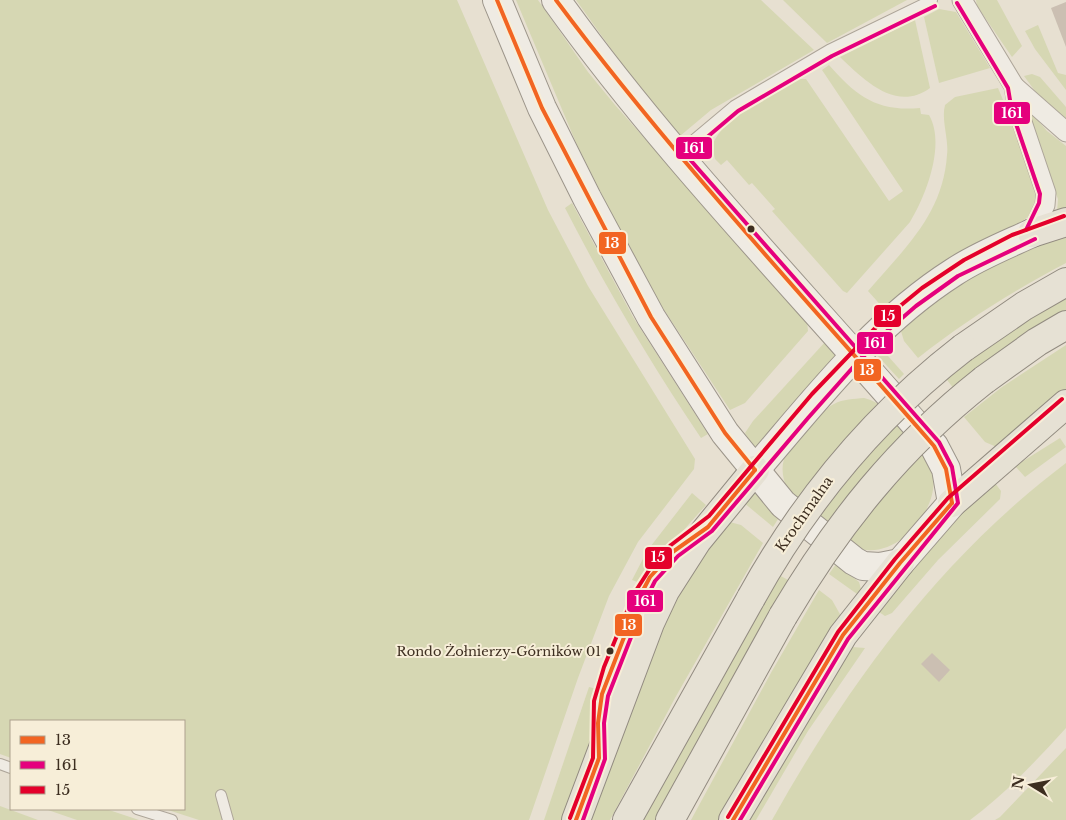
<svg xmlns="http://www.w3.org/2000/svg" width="1066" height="820" font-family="'Libre Baskerville',serif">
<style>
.green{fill:#d6d7b3}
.building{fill:#cbbfb2}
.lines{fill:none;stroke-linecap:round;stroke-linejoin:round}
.service-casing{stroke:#ada599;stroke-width:12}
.minor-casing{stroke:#ada599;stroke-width:21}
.secondary-casing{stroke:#9c958a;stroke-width:30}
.primary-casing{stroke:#928b80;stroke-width:30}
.service{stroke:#efebe3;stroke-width:10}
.minor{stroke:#efebe3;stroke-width:19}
.secondary{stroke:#efebe3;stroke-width:28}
.primary{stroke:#e6e1d4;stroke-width:28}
.primary-bridge-casing{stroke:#928b80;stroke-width:30;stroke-linecap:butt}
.primary-bridge{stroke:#e6e1d4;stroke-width:28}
.bus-1-casing{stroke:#f7eed8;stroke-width:8}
.bus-2-casing{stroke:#f7eed8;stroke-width:8}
.bus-3-casing{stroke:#f7eed8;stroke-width:8}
.bus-1{stroke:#f26522;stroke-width:4}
.bus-2{stroke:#e5007d;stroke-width:4}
.bus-3{stroke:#e4002b;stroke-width:4}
.bus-dot{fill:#3d2e20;stroke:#f7eed8;stroke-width:2}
.labels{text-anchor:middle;stroke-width:4;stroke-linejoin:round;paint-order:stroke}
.bus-label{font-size:13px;fill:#3d2e20;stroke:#f7eed8;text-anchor:end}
.street-label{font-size:14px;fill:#3d2e20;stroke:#f7eed8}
.line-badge{stroke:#f7eed8;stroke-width:2}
.badge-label{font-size:14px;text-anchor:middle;font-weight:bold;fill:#fff}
</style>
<rect width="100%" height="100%" fill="#e7e0d1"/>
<g class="green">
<polygon points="0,0 457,0 548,210 588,286 695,459 694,469 638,542 609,596 578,678 529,820 199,820 165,809 184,809 184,721 11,721 11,758 0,754"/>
<polygon points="516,0 538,0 588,72 615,105 807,321 808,331 745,403 730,410 655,296 611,213 577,145"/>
<polygon points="576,0 761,0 814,50 711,110 680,136 619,60"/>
<polygon points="783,0 907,0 827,43"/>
<polygon points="976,0 997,0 1022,46 1012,57 977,6"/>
<polygon points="939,9 956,12 990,68 939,83 924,17"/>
<path d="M915,20L930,88C896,113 863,79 840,57Z"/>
<polygon points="1038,25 1058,73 1066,75 1066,90 1035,49 1025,31"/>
<path d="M829,65C856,96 877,112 920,108L921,114L929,115C946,144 926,196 910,222L847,293L843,291L772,211L775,209L752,183L749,185L727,160L721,165L715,159L712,146C726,112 769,97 799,79H806L889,201L903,191L822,70Z"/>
<polygon points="1032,74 1040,77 1066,107 1066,124 1041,99 1024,76"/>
<path d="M998,88L1037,181C1040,203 1036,213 1017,225L885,310L868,291C905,248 943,214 947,155C949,139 941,120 945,105L955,97Z"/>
<polygon points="1028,109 1047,131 1066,146 1066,210 1057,212 1058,199 1024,112"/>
<path d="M572,203L633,317L708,434L701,438C651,364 606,288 565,208Z"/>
<path d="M1066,235V263C1013,291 965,321 918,358L904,341L900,328L935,299L1000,259Z"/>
<polygon points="1066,293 1066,313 954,389 944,376"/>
<polygon points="825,342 837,355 759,447 753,446 745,433 753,421"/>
<polygon points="1066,345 1066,393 999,448 985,442 964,417 1002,387"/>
<polygon points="880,347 904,374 899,379 877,355 876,352"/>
<path d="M864,398C883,403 888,413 902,427C915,441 929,454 933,474C940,512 892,566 852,546C844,541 836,532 829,526C818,517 792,500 787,489C783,479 781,469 784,459C789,444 820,411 834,404C843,399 854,399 864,398Z"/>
<polygon points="1060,438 1066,447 1025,477 1015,466"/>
<path d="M1066,463V728C1036,761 1006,793 970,820H772C848,684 940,558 1066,463Z"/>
<polygon points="995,483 1001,491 1000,499 938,560 892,613 885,616 876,610 949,525"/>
<polygon points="754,489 780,516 773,527 743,502"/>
<polygon points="692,493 706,505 657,560 640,583 632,580 647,551"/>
<polygon points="726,521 741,525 763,543 675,698 610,820 588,820 672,604"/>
<polygon points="836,564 859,582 861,589 857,594 829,574"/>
<polygon points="777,574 790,581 657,820 638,820"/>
<polygon points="819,590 832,600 841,616 815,654 719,820 691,820 772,671"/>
<polygon points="852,647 865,648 808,731 756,820 747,820"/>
<polygon points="589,687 597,689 588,754 564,820 544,820"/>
<polygon points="1066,748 1066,820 995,820 1000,817"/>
<polygon points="0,806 38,820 0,820"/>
<polygon points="45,809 106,809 139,820 77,820"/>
</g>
<g class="building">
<polygon points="1066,2 1066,47 1051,8"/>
<polygon points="932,653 950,670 939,682 921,664"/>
</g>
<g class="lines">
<g class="service-casing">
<g id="service">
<polyline points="678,153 734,106 829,50 932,0"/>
<polyline points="598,734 602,694 640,596 650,577 674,551 686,542"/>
<polyline points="0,764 11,768"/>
<polyline points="221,795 228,820"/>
<polyline points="137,809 172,820"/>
</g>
</g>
<g class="minor-casing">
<g id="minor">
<polyline points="962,0 1014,86 1018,110 1046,193 1045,205 1032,233"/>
<polyline points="1014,86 1066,132"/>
</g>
</g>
<g class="secondary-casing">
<g id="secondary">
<path d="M497,0L542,108L587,198L651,317L725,433L783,504L854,561L863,566L880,567L900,563L952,503L946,469L934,446C808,298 669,158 556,0"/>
<path d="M755,470C816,399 874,323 954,272C978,256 1006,245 1032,233"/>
</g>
</g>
<g class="primary-casing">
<g id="primary">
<polyline points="1032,233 1066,222"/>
<polyline points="963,348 1024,306 1066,282"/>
<polyline points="984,380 1037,342 1066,325"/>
<polyline points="952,503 1066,404"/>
<polyline points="576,820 650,623 665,591 697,541 755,470"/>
<polyline points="627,820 751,598"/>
<polyline points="670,820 783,616"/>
<polyline points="733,820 843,635 900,563"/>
</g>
</g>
<use href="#service" class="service"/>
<use href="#minor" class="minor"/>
<use href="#secondary" class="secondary"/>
<use href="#primary" class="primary"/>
<g class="primary-bridge-casing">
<g id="primary-bridge">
<path d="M751,598C805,500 875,416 963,348"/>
<path d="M783,616C838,523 899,447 984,380"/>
</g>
</g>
<use href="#primary-bridge" class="primary-bridge"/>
<g class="bus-1-casing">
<g id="bus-1">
<polyline points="497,0 542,108 651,317 725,433 755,470"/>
<path d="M556,0C673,157 806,299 934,446L946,469L952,503"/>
<polyline points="576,820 599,758 598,723 602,694 640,596 650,577 674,551 708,527 755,470"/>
<polyline points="733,820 843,635 900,563 952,503"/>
</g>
</g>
<g class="bus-2-casing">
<g id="bus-2">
<polyline points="957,3 1008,88 1012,112 1040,194 1039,203 1026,230"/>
<polyline points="583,820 605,759 604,723 608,696 646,599 655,581 678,556 712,531 808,418 879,338 916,306 958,276 1035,239"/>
<polyline points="740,820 848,639 958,503 952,467 939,442 686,155 738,111 832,56 935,6"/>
</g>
</g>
<g class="bus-3-casing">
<g id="bus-3">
<polyline points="728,817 838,632 895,559 948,498 1062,399"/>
<polyline points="570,818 593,758 594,701 604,667 635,592 655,561 671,545 709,516 812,394 883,320 922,288 964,260 1012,235 1064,216"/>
</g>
</g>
<use href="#bus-1" class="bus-1"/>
<use href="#bus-2" class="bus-2"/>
<use href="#bus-3" class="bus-3"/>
</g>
<g class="bus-dot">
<circle cx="751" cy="229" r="4.5"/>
<circle cx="610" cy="651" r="4.5"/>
</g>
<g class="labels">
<g class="bus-label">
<text x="601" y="656">Rondo Żołnierzy-Górników 01</text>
</g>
<g class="street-label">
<text transform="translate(804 514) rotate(-55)" y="5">Krochmalna</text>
</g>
</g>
<g class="line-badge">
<rect x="993" y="101" width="38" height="24" rx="5" fill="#e5007d"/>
<rect x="675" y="136" width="38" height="24" rx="5" fill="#e5007d"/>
<rect x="598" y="231" width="29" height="24" rx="5" fill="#f26522"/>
<rect x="873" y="304" width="29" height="24" rx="5" fill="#e4002b"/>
<rect x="856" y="331" width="38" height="24" rx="5" fill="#e5007d"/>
<rect x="853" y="358" width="29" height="24" rx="5" fill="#f26522"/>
<rect x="644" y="546" width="29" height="24" rx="5" fill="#e4002b"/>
<rect x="626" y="589" width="38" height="24" rx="5" fill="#e5007d"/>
<rect x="614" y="613" width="29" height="24" rx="5" fill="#f26522"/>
</g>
<g class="badge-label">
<text x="1012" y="118">161</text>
<text x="694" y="153">161</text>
<text x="612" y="248">13</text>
<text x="888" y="321">15</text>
<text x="875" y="348">161</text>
<text x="867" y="375">13</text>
<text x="658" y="562">15</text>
<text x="645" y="606">161</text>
<text x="629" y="630">13</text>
</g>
<rect x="10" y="720" width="175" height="90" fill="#f7eed8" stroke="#ada18e"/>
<rect x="20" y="736" width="25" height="8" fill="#f26522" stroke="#ada18e"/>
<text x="55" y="745" font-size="15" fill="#3d2e20">13</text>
<rect x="20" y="761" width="25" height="8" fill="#e5007d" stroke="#ada18e"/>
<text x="55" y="770" font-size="15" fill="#3d2e20">161</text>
<rect x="20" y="786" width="25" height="8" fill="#e4002b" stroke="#ada18e"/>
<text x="55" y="795" font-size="15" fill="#3d2e20">15</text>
<g transform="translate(1031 785) rotate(280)" stroke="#f7eed8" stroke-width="4" paint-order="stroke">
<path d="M0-4L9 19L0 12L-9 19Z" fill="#3d2e20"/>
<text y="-8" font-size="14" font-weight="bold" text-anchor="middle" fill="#3d2e20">N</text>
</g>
</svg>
